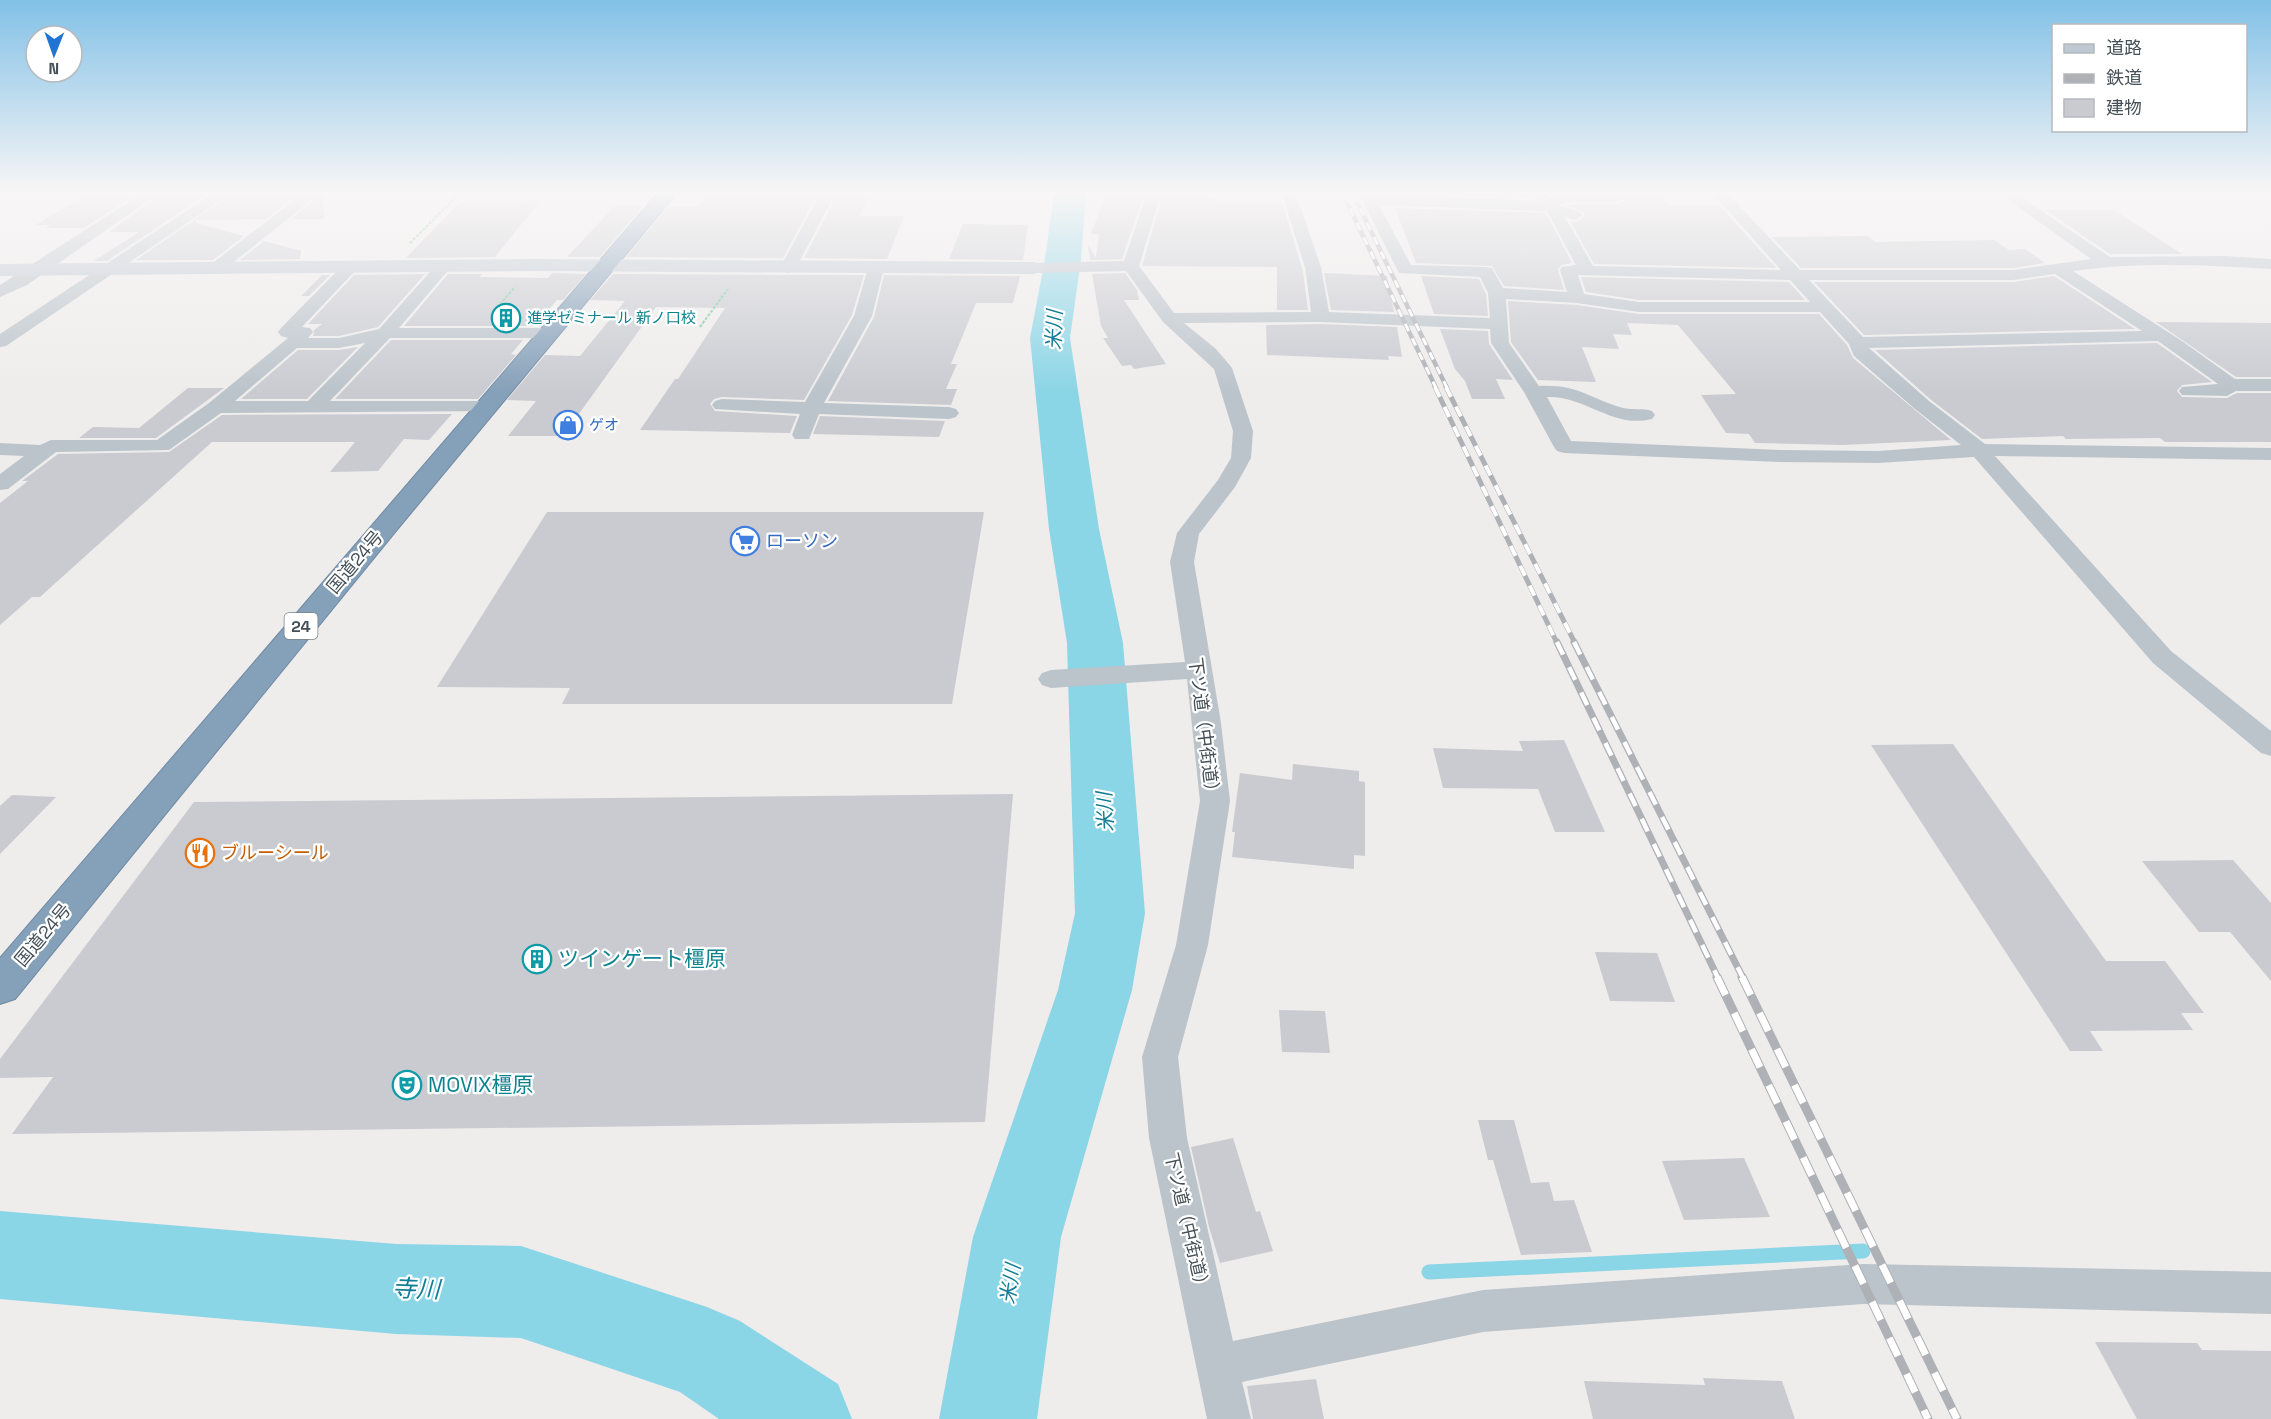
<svg xmlns="http://www.w3.org/2000/svg" width="2271" height="1419" font-family="'Space Grotesk','Noto Sans JP',sans-serif">
<style>
.lines{fill:none;stroke-linecap:round;stroke-linejoin:round}
.stream{stroke:#8ad5e6;stroke-width:15}
.river{fill:#8ad5e6;fill-rule:evenodd}
.building{fill:#c9cbd1}
.highway-casing{stroke:#718ba4;stroke-width:2}
.path{stroke:#75c79c;stroke-width:2;stroke-dasharray:3 1.5;stroke-linecap:butt}
.street{fill:#bbc4cb;fill-rule:evenodd}
.secondary{fill:#bdc8d2;fill-rule:evenodd}
.highway{fill:#85a0b9;fill-rule:evenodd}
.rail-far3-casing{stroke:#aeb1b6;stroke-width:4.5}
.rail-far2-casing{stroke:#aeb1b6;stroke-width:5}
.rail-far1-casing{stroke:#aeb1b6;stroke-width:7}
.rail-casing{stroke:#aeb1b6;stroke-width:9}
.rail-far3{stroke:#fff;stroke-width:3;stroke-dasharray:8;stroke-linecap:butt}
.rail-far2{stroke:#fff;stroke-width:4;stroke-dasharray:11;stroke-linecap:butt}
.rail-far1{stroke:#fff;stroke-width:4.5;stroke-dasharray:14;stroke-linecap:butt}
.rail{stroke:#fff;stroke-width:7;stroke-dasharray:20;stroke-linecap:butt}
.labels{text-anchor:middle;stroke-width:4.5;stroke-linejoin:round;paint-order:stroke}
.far-culture-label{font-size:15px;fill:#0d838f;stroke:#fff;text-anchor:start}
.far-shop-label{font-size:15px;fill:#366cbe;stroke:#fff;text-anchor:start}
.shield{fill:#fff;stroke:#7d848a;stroke-width:1.5}
.shield-label{font-size:16px;font-weight:bold;fill:#455058}
.shop-label{font-size:18px;fill:#366cbe;stroke:#fff;text-anchor:start}
.street-label{font-size:18px;fill:#455058;stroke:#fff}
.food-label{font-size:18px;fill:#c56008;stroke:#fff;text-anchor:start}
.water-label{font-size:20px;font-style:italic;fill:#137e96;stroke:#fff}
.near-culture-label{font-size:21px;fill:#0d838f;stroke:#fff;text-anchor:start}
.near-water-label{font-size:24px;font-style:italic;fill:#137e96;stroke:#fff}
</style>
<rect width="100%" height="100%" fill="#efecec"/>
<g class="lines">
<polyline class="stream" points="1429,1272 1863,1251"/>
<g class="river">
<polygon points="1054,194 1086,194 1081,259 1070,338 1099,529 1123,643 1145,913 1132,990 1061,1237 1037,1419 939,1419 973,1237 1058,990 1075,913 1067,643 1049,529 1030,338 1045,259"/>
<polygon points="0,1211 396,1244 521,1246 707,1307 740,1321 838,1384 852,1419 719,1419 680,1392 521,1338 396,1334 0,1299"/>
</g>
</g>
<g class="building">
<polygon points="207,194 107,261 94,261 139,232 109,232 160,195"/>
<polygon points="232,194 298,194 266,219 196,220 196,223 244,236 213,260 136,260"/>
<polygon points="321,194 323,194 324,219 291,219"/>
<polygon points="706,194 817,194 783,258 626,257 668,207 698,207"/>
<polygon points="1106,194 1144,194 1122,259 1090,260 1088,245 1096,258 1099,234 1091,234"/>
<polygon points="1163,194 1202,195 1202,197 1216,198 1216,201 1282,201 1303,272 1308,310 1277,310 1277,267 1142,266"/>
<polygon points="1429,194 1553,194 1543,199"/>
<polygon points="1626,194 1660,194 1669,205 1720,206 1776,268 1594,264 1570,221 1576,222 1584,217 1585,213 1565,205 1618,204 1627,199"/>
<polygon points="84,196 134,196 84,228 45,228 51,225 36,225"/>
<polygon points="836,197 869,197 859,216 904,216 887,259 804,258"/>
<polygon points="540,201 495,257 406,258 459,203"/>
<polygon points="615,206 643,206 600,257 567,257"/>
<polygon points="1395,208 1546,213 1572,263 1562,265 1558,269 1564,290 1504,286 1492,266 1416,263"/>
<polygon points="2045,210 2114,210 2182,254 2110,254"/>
<polygon points="963,224 1028,225 1023,260 949,259"/>
<polygon points="1868,236 1875,242 1994,240 2009,250 2025,249 2045,263 2013,268 1801,268 1772,237"/>
<polygon points="264,241 301,251 300,259 240,260"/>
<polygon points="552,273 586,274 563,300 557,300 535,326 404,326 448,274 482,274 479,277 548,278"/>
<polygon points="1125,273 1137,290 1139,300 1124,300 1166,364 1134,369 1131,365 1122,366 1103,338 1108,338 1101,326 1092,274"/>
<polygon points="1324,273 1387,276 1394,312 1331,310"/>
<polygon points="425,274 378,327 339,336 313,336 314,330 322,324 308,324 354,275"/>
<polygon points="613,274 787,275 864,275 852,315 804,400 722,397 714,399 710,404 715,411 797,416 790,433 640,430 675,379 678,379 725,308 656,307 563,436 508,436 536,401 507,400 545,355 580,356 625,301 590,300"/>
<polygon points="322,275 330,275 309,296 301,296"/>
<polygon points="884,275 1020,276 1013,303 976,303 951,364 957,364 946,389 957,389 951,405 828,401 874,317"/>
<polygon points="1421,276 1479,279 1486,294 1488,316 1434,314"/>
<polygon points="2054,276 2135,329 1864,335 1814,282 2013,282"/>
<polygon points="1581,277 1789,282 1805,300 1639,300 1586,292"/>
<polygon points="1508,301 1577,305 1639,314 1819,314 1847,345 1853,358 1951,440 1843,445 1755,443 1749,434 1726,433 1701,395 1736,394 1678,325 1627,323 1632,335 1613,334 1619,349 1582,347 1596,382 1538,380 1511,342"/>
<polygon points="2156,322 2271,323 2271,377 2236,377"/>
<polygon points="1321,324 1397,327 1402,357 1388,356 1389,360 1267,355 1266,325"/>
<polygon points="1440,329 1488,331 1489,344 1513,380 1496,379 1505,399 1472,399 1465,381 1455,369"/>
<polygon points="391,340 523,340 511,354 516,355 478,399 335,399"/>
<polygon points="2157,343 2212,382 2182,385 2177,391 2182,397 2227,398 2237,393 2271,393 2271,442 2165,442 2160,438 2066,439 2063,436 1982,439 1930,399 1875,350"/>
<polygon points="358,347 307,399 241,399 298,350 339,350"/>
<polygon points="188,388 224,388 156,438 79,438 93,427 139,428"/>
<polygon points="452,414 429,440 404,439 378,471 330,472 355,442 212,442 40,597 32,597 0,625 0,503 28,481 22,481 58,454 169,452 222,415"/>
<polygon points="820,416 945,421 939,437 813,434"/>
<polygon points="547,512 984,512 952,704 562,704 570,688 437,687"/>
<polygon points="1564,740 1605,832 1555,832 1538,789 1443,788 1433,748 1523,751 1519,741"/>
<polygon points="1953,744 2106,961 2165,961 2204,1013 2181,1013 2193,1030 2090,1031 2103,1051 2070,1051 1871,745"/>
<polygon points="1293,764 1359,771 1359,781 1365,782 1365,856 1354,855 1354,869 1232,857 1235,832 1232,832 1240,773 1292,780"/>
<polygon points="1013,794 985,1122 12,1134 53,1077 0,1078 0,1059 194,802"/>
<polygon points="12,795 56,797 0,854 0,806"/>
<polygon points="2233,860 2271,903 2271,981 2230,932 2199,932 2142,861"/>
<polygon points="1595,952 1657,953 1675,1002 1610,1001"/>
<polygon points="1279,1010 1325,1011 1330,1053 1282,1052"/>
<polygon points="1478,1120 1514,1120 1531,1183 1549,1182 1554,1201 1574,1200 1592,1252 1521,1255 1493,1160 1488,1160"/>
<polygon points="1233,1138 1256,1212 1260,1211 1273,1251 1220,1263 1209,1227 1191,1147"/>
<polygon points="1744,1158 1770,1217 1684,1220 1662,1161"/>
<polygon points="2095,1342 2197,1343 2202,1350 2271,1351 2271,1419 2137,1419"/>
<polygon points="1703,1378 1782,1381 1795,1419 1593,1419 1584,1381 1705,1385"/>
<polygon points="1316,1379 1324,1419 1253,1419 1247,1386"/>
</g>
<g class="lines">
<g class="highway-casing">
<polygon id="highway" points="657,194 676,194 395,532 15,999 0,1004 0,958"/>
</g>
<g class="path">
<polyline points="410,243 459,194"/>
<polyline points="494,311 515,287"/>
<polyline points="700,327 728,289"/>
</g>
<g class="street">
<polygon points="141,194 158,194 27,285 0,297 0,285"/>
<polygon points="212,194 230,194 6,346 0,347 0,334"/>
<polygon points="302,194 319,194 221,272 209,272 207,269 209,266"/>
<polygon points="820,194 835,194 796,268 788,273 782,271 780,268"/>
<path d="M1147,194H1161L1139,266L1174,313L1311,312L1305,267L1282,194H1296L1321,267L1329,312L1490,318L1488,293L1480,277L1399,273L1359,194L1543,201L1560,194H1624L1625,198L1618,202H1565L1559,205L1580,212L1583,215L1575,220L1565,217L1593,266L1781,270L1713,194H1728L1800,270H2013L2091,259L2000,194H2017L2110,257L2225,256L2271,259V269C2206,265 2138,262 2073,271L2182,341L2235,379H2271V391H2236L2227,396L2182,395L2179,391L2182,387L2218,384L2158,341L1869,348L1929,401L1985,444L2271,448V460L1995,456L2171,651L2271,731V756L2261,753L2153,663L1974,457L1878,463L1780,462L1564,453L1557,451L1554,447L1524,392L1491,343L1490,329L1321,322L1184,323L1216,349L1232,368L1253,431L1251,458L1235,487L1199,534L1194,562L1221,723L1230,801L1208,945L1178,1057L1187,1138L1233,1341L1483,1290L1863,1264L2271,1272V1314L1863,1304L1483,1332L1242,1382L1251,1419H1207L1149,1138L1142,1057L1176,945L1200,801L1187,679L1051,688L1042,685L1038,679L1042,673L1051,670L1185,662L1170,562L1177,533L1218,480L1231,458L1233,431L1214,369L1163,322L1126,271L1033,273L1025,268L1033,263L1124,261ZM1379,205L1547,211L1576,265L1562,267L1560,270L1567,292L1503,288L1492,268L1486,267L1411,265ZM2055,274L2142,331L1863,337L1809,280H2013ZM1578,275L1790,280L1810,302H1639L1584,294ZM1506,299L1577,303L1639,312H1820L1849,344L1854,356L1915,409L1961,445L1878,451L1780,450L1571,441L1547,397C1584,395 1613,429 1652,419L1655,415L1652,411C1643,408 1632,410 1623,408C1590,399 1579,384 1539,386L1509,343Z"/>
<path d="M350,262L356,264L358,267L356,270L302,327L310,328L313,332L308,338H339L379,329L437,264L443,262L451,267L399,328H549L555,329L558,333L555,337L549,338H390L330,401H486L493,403L496,407L493,411L221,413L169,450L56,452L8,489L0,490V474L24,456L0,455V443L40,445L51,440H157L209,403L288,338L281,336L278,332L281,328L344,264ZM365,343L308,401H235L297,348H339Z"/>
<polygon points="876,263 884,268 872,316 824,403 949,407 956,409 959,413 956,417 949,419 819,414 809,439 795,439 792,435 800,414 715,409 712,405 715,401 722,399 805,402 854,316 868,268"/>
</g>
<polygon class="secondary" points="533,259 1033,262 1040,264 1043,268 1040,272 1033,274 533,271 0,276 0,264"/>
<use href="#highway" class="highway"/>
<g class="rail-far3-casing">
<g id="rail-far3">
<polyline points="1343,194 1436,388"/>
<polyline points="1353,194 1447,388"/>
</g>
</g>
<g class="rail-far2-casing">
<g id="rail-far2">
<polyline points="1435,387 1557,643"/>
<polyline points="1446,387 1575,643"/>
</g>
</g>
<g class="rail-far1-casing">
<g id="rail-far1">
<polyline points="1557,642 1718,978"/>
<polyline points="1574,642 1743,978"/>
</g>
</g>
<g class="rail-casing">
<g id="rail">
<polyline points="1717,977 1928,1419"/>
<polyline points="1742,977 1957,1419"/>
</g>
</g>
<use href="#rail-far3" class="rail-far3"/>
<use href="#rail-far2" class="rail-far2"/>
<use href="#rail-far1" class="rail-far1"/>
<use href="#rail" class="rail"/>
</g>
<linearGradient id="sky" x2="0" y2="1"><stop stop-color="#82c1e7"/><stop offset="0.49" stop-color="#f8f6f6"/><stop offset="1" stop-color="#f8f6f6" stop-opacity="0"/></linearGradient>
<rect width="2271" height="393" fill="url(#sky)"/>
<defs>
<g id="building-ring" transform="scale(1.5)"><circle r="9.5" fill="#fff" stroke="#0f9aa8" stroke-width="1.5"/><path d="M-4-6H4V6H1V3H-1V6H-4ZM-2.5-4.3h1.7v1.8h-1.7ZM.8-4.3h1.7v1.8H.8ZM-2.5-1h1.7V.8h-1.7ZM.8-1h1.7V.8H.8Z" fill="#0f9aa8"/></g>
<g id="shop-ring" transform="scale(1.5)"><circle r="9.5" fill="#fff" stroke="#3f7fe0" stroke-width="1.5"/><path d="M-5-2.5h2.3a2.7 3.5 0 0 1 5.4 0H5L5.5 6h-11ZM-1.5-2.5h3a1.5 2.3 0 0 0-3 0Z" fill="#3f7fe0"/></g>
<g id="supermarket-ring" transform="scale(1.5)"><circle r="9.5" fill="#fff" stroke="#3f7fe0" stroke-width="1.5"/><path d="M-6-5.5h2.5l.6 2H6L4.5 2H-2.5L-4.4-4H-6ZM-1.5 3.2a1.3 1.3 0 1 0 .1 0ZM3 3.2a1.3 1.3 0 1 0 .1 0Z" fill="#3f7fe0"/></g>
<g id="restaurant-ring" transform="scale(1.5)"><circle r="9.5" fill="#fff" stroke="#e8710a" stroke-width="1.5"/><path d="M-5-6h1v4h1v-4h1v4h1v-4h1v5L-1.5 .5V6h-2V.5L-5-1ZM5-6V6H3V1.5H1.5Q1.5-4 5-6Z" fill="#e8710a"/></g>
<g id="theatre-ring" transform="scale(1.5)"><circle r="9.5" fill="#fff" stroke="#0f9aa8" stroke-width="1.5"/><path d="M-5-5.5Q0-4 5-5.5V0Q5 5 0 6Q-5 5-5 0ZM-3.3-2.5H-1v1.5H-3.3ZM1-2.5H3.3v1.5H1ZM-2.8 1Q0 5.5 2.8 1Z" fill="#0f9aa8"/></g>
</defs>
<g fill-rule="evenodd">
<use href="#building-ring" x="506" y="318"/>
<use href="#shop-ring" x="568" y="425"/>
<use href="#supermarket-ring" x="745" y="541"/>
<use href="#restaurant-ring" x="200" y="853"/>
<use href="#building-ring" x="537" y="959"/>
<use href="#theatre-ring" x="407" y="1085"/>
</g>
<g class="labels">
<g class="far-culture-label">
<text x="527" y="323">進学ゼミナール 新ノ口校</text>
</g>
<g class="far-shop-label">
<text x="589" y="430">ゲオ</text>
</g>
<rect class="shield" x="284.5" y="613" width="33" height="26" rx="4.5"/>
<g class="shield-label">
<text x="301" y="632">24</text>
</g>
<g class="shop-label">
<text x="766" y="547">ローソン</text>
</g>
<g class="street-label">
<text transform="translate(355 562) rotate(-50)" y="6">国道24号</text>
<text transform="translate(1204 729) rotate(83)" y="6">下ツ道（中街道）</text>
<text transform="translate(43 935) rotate(-50)" y="6">国道24号</text>
<text transform="translate(1187 1223) rotate(77)" y="6">下ツ道（中街道）</text>
</g>
<g class="food-label">
<text x="221" y="859">ブルーシール</text>
</g>
<g class="water-label">
<text transform="translate(1054 330) rotate(-88)" y="7">米川</text>
<text transform="translate(1105 812) rotate(-93)" y="7">米川</text>
<text transform="translate(1010 1284) rotate(-81)" y="7">米川</text>
</g>
<g class="near-culture-label">
<text x="558" y="966">ツインゲート橿原</text>
<text x="428" y="1092">MOVIX橿原</text>
</g>
<g class="near-water-label">
<text transform="translate(416 1289) rotate(2)" y="8">寺川</text>
</g>
</g>
<rect x="2052" y="24" width="195" height="108" fill="#ffffff" stroke="#b5b9bc" stroke-width="1.5"/>
<rect x="2064" y="44" width="30" height="9" fill="#bdc8d2" stroke="#b5b9bc" stroke-width="1.5"/>
<text x="2106" y="54" font-size="18" fill="#455058">道路</text>
<rect x="2064" y="74" width="30" height="9" fill="#aeb1b6" stroke="#b5b9bc" stroke-width="1.5"/>
<text x="2106" y="84" font-size="18" fill="#455058">鉄道</text>
<rect x="2064" y="99" width="30" height="18" fill="#c9cbd1" stroke="#b5b9bc" stroke-width="1.5"/>
<text x="2106" y="114" font-size="18" fill="#455058">建物</text>
<g transform="translate(54 54) rotate(181)"><circle r="28" fill="#ffffff" stroke="#b5b9bc" stroke-width="1.5"/>
<path d="M0-4.5L10 22L0 15L-10 22Z" fill="#2274d2"/>
<text y="-9" font-size="16" font-weight="bold" text-anchor="middle" fill="#455058">N</text>
</g>
</svg>
